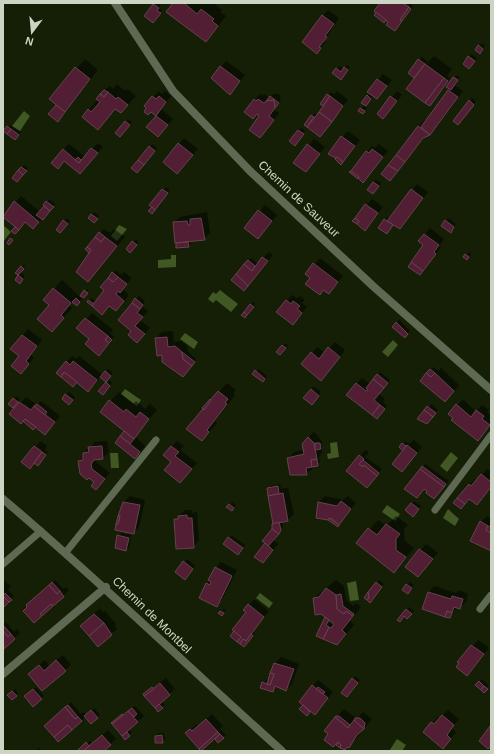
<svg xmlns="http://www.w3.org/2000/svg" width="494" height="754" font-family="Arial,sans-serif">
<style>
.water{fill:#425824}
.shadow{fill:#0007;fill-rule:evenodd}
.building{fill:#521e33;stroke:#65434f}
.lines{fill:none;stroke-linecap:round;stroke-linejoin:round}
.service{stroke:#5e6953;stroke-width:7}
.minor{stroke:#5e6953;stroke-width:8}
.labels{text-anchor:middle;stroke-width:3;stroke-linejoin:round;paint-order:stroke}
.street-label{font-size:12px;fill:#ccd4c4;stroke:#141f05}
</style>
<rect width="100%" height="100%" fill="#141f05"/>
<g class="water">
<polygon points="24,111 30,116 20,131 12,126"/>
<polygon points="3,225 11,232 3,242"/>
<polygon points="119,225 127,229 117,241 111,236"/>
<polygon points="171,255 176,255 176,267 158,268 158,260 171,259"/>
<polygon points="220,290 238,304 231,312 216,300 213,303 208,299 213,292 216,294"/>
<polygon points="185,333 198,342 194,349 180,339"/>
<polygon points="393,340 398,345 388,357 382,352"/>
<polygon points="125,389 141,400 137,406 121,394"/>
<polygon points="337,442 339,457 328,459 327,454 331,453 330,443"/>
<polygon points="451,452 458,458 447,472 440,466"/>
<polygon points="110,453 118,453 119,468 111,468"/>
<polygon points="387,505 400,514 395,521 382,512"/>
<polygon points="448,509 459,519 455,526 443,518"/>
<polygon points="356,581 359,600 350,601 347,583"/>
<polygon points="260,593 273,603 269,608 256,598"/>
<polygon points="397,739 406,745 402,751 389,751"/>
</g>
<g class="shadow">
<polygon points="156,3 161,5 159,8 162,10 155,19 145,16"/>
<polygon points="175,3 203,3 206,5 208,3 213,3 222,10 220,12 226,16 206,41"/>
<polygon points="381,3 412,3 411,5 413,6 395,30"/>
<polygon points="328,10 339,18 324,41 326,42 317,52 322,16"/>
<polygon points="482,43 485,46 482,50 476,50"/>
<polygon points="471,54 477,58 472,65 469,57"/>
<polygon points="434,56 452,69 447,76 450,78 432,102 417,73 419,60 422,57 427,61 425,65"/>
<polygon points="85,59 98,70 60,118 50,114 58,104 51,98"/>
<polygon points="226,61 245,75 230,93 212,78"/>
<polygon points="347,65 350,67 344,76 337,69 339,66 343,69"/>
<polygon points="383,74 392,80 377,98 374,95 368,103 367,96"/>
<polygon points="457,75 460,77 454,85 463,91 436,128 425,136 407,159 383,174 419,126 425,120 426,122 451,89 448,86"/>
<polygon points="117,84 125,91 127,89 136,96 121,112 116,108 98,129 89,110 107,88 110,86 113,89"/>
<polygon points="159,91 162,94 165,91 171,96 161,109 173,119 158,136 148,127 157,116 145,106"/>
<polygon points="337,91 348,100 320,136 309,123 312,116 315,113 317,115 324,106 321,104 331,92 334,94"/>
<polygon points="397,91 402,95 383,118 378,114"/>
<polygon points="260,94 262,96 264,94 269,98 273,94 279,94 281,99 274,110 279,113 266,131 254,100"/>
<polygon points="472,98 476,101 461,121 469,101"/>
<polygon points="364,106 367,108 363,113 361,109"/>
<polygon points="128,119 132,122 122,133 126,121"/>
<polygon points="10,125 21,132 17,136 8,127"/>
<polygon points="301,128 305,131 297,142 298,130"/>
<polygon points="348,131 360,140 345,159 342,137"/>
<polygon points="184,138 198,149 183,167 179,144"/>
<polygon points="314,139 325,147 306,171 295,162"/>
<polygon points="98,143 103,147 85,167 64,161 58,168 63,150 69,144 85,157"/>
<polygon points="152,144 157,148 139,169 150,147"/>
<polygon points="379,144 388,151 363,182 367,152 372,146 375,148"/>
<polygon points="24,165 28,168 20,179 22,168"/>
<polygon points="376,180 381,183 376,191 374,182"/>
<polygon points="417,184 428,192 405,222 399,228 393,224 389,230 379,227 387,217 390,218"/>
<polygon points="166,187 170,190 154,210 151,205"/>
<polygon points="21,196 40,212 49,199 55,204 39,222 25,221 15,232 13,230 16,226 3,216"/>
<polygon points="372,199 383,207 365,230 354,221"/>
<polygon points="265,205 277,215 258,238 246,228"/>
<polygon points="94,212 99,216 97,219 89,218"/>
<polygon points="207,212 210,233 204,239 191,240 191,244 188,246 177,243 178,241 174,223 180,217"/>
<polygon points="67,218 70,221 63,229 64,221"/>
<polygon points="448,218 456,224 453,229 446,221"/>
<polygon points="430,228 444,239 439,246 441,247 426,267 425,245 419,241"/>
<polygon points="104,229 110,233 114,229 125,237 88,280 94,248 100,233"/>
<polygon points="136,239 138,242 130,251 127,249"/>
<polygon points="269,252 273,255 244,289 245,265 251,258 258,264"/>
<polygon points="469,252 471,254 467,259 464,257"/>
<polygon points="320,258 343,276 329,293 324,289 320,294 312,278 306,274"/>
<polygon points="24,264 25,266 20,272 25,276 20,282 16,279 20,275 17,273"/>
<polygon points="115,270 121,275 124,272 132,278 122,289 129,295 116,310 110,305 102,313 88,302 92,298 96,302 106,290"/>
<polygon points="62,280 80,297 87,289 89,290 77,304 73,301 69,306 72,308 52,331 51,305 54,289"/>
<polygon points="292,295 297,298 300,296 305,300 302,303 307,307 292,324 277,312"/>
<polygon points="139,296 145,301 142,306 148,311 140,320 150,328 143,336 133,330 136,299"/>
<polygon points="253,302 255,304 248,314 251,305"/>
<polygon points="92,313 113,330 110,333 114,337 99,354 91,339 78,328"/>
<polygon points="399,320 410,331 407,334 396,323"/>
<polygon points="28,329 42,340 31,355 34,358 21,373 20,356 12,349"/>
<polygon points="173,331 174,342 181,341 187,346 188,352 196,359 189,370 162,354 156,338 162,332"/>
<polygon points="335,342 345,350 327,373 312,353 317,347 325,353"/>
<polygon points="285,343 288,345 282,352 278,352"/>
<polygon points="72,356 76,359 79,356 103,375 108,369 113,373 106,381 100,376 94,385 77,381 57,373"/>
<polygon points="433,367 438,371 441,368 459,385 451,395 421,381"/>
<polygon points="258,369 267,376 263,381 254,374"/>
<polygon points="380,372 390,380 379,394 385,399 383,402 387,406 379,415 356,384 362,378 370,384"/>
<polygon points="109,380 112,383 105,391 107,383"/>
<polygon points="227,383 236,390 233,394 235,395 215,421 217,423 202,440 219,392"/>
<polygon points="314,387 321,392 314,401 311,389"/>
<polygon points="69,392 75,397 72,401 63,399"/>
<polygon points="119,392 133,404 136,401 145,409 150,404 157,410 135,436 145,446 135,458 116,443 126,431 101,411"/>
<polygon points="16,396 20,399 15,404 14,398"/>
<polygon points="26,397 37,405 41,401 60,416 50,428 36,426 10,414"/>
<polygon points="463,399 476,412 482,405 489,410 487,412 491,416 491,425 478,440 449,414"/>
<polygon points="431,404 438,410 429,420 418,419"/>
<polygon points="314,432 322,441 322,453 319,456 320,462 312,466 313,468 307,474 289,458 294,452 304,450 308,438"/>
<polygon points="414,440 422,447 402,471 404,450 403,444 405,441 409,444"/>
<polygon points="41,441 47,446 45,450 48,452 46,454 36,446"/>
<polygon points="107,441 109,452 103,458 96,458 97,463 110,473 101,483 95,482 79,461 84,457 84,453 95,442"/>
<polygon points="177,441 184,446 180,450 197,463 186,476 172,462 172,446"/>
<polygon points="365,450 369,452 365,457 382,469 367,487 348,471"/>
<polygon points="425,464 449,481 434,498 425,488 417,497 406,488"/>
<polygon points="487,469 491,472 491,487 482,498 469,498 469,485 475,479 477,481"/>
<polygon points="280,484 281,489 288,488 294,514 288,520 282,521 283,527 273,540 278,544 263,562 266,543 274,529 268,488 271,486"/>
<polygon points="130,496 145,500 139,527 133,533 124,502"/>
<polygon points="325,496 343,500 348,496 356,503 338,526 329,519 317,517 319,502"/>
<polygon points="414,501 421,506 416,513 412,504"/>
<polygon points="232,502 236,505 231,510 228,507"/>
<polygon points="185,510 192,510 192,513 197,512 199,541 193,547 175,519"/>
<polygon points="396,516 408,525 404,529 405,541 414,548 394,571 357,543 378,520 386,526"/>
<polygon points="487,516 491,518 491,550 481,522"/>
<polygon points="121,533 131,535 129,547 126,550 118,536"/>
<polygon points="231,535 245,545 241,551 229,538"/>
<polygon points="426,544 438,553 418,576 407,567"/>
<polygon points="187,559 195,566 187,576 176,571"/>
<polygon points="221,562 237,570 222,600 217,605 201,597 216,568"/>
<polygon points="55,580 63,589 66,587 69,590 34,622 23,609"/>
<path d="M336,580L344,586L346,600L353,606L356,603L361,607L350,621L354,625L337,644L318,635L326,618L314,598ZM329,619L334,623L332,624L328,623Z"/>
<polygon points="379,580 384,584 373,599 377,583"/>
<polygon points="5,581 11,586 8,590 14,596 3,606 3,583"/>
<polygon points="410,582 414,585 410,590 403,590"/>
<polygon points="434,586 456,593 459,590 468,594 466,602 460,607 457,607 450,617 423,608 429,592"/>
<polygon points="254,599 269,611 253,631 255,633 250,635 246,643 247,612 249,605"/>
<polygon points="409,607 414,611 407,618 404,615 399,620"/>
<polygon points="100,609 103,612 105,611 116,624 114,625 117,629 111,634 87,620"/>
<polygon points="224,609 226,610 222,614 220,613"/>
<polygon points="6,622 14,632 17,629 20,633 3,649 3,625"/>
<polygon points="478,640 489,648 467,674 459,662"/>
<polygon points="63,655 71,665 42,690 35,669 45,660 50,666"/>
<polygon points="281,657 299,664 292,684 286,689 277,686 272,691 263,683 270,677 275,663"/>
<polygon points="355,676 360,680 350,694 342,692"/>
<polygon points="166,678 175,689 161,701 164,705 162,708 147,692"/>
<polygon points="482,679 489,686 484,692 479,682"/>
<polygon points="318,680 333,692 315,714 311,710 307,714 301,709 313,686"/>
<polygon points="36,687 44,696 41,699 28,694"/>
<polygon points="15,689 18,693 12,699 9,695"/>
<polygon points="71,702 81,714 84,712 87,715 94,708 100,715 97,718 86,716 81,721 51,720"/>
<polygon points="135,706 144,716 129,729 132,733 126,738 114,724 116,721 115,720"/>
<polygon points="344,709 357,719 363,712 372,719 357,738 349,747 343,749 341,748 342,739 336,718"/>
<polygon points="448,710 459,719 452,728 456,732 448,742 424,732 438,717 440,718"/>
<polygon points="212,714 223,726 220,729 226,735 218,742 215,738 187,733 197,724 198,726"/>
<polygon points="491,727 491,745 488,748 480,741"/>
<polygon points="108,730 116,739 103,751 78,751 90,741 92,744"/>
<polygon points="158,733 164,733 165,739 162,742 156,736"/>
<polygon points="39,748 42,751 35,751"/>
</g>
<g class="building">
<polygon points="173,3 184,3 197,14 201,9 214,19 212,21 218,26 206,42 166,12"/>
<polygon points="380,3 403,3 409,7 400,20 402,21 395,31 386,25 388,22 374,11"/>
<polygon points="153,4 159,8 157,11 161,13 153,23 144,16"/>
<polygon points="409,7 411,9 402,21 400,20"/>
<polygon points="376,12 386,20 384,23 374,15"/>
<polygon points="322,15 334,24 325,36 327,37 319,47 321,48 317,54 302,42"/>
<polygon points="478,45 483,49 480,54 475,50"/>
<polygon points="468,56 475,61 469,69 463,64"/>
<polygon points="418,59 425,64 414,78 408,73"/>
<polygon points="425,64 444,78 425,103 406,89"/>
<polygon points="220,66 240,81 230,95 211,78"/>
<polygon points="75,67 90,79 65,112 49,99"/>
<polygon points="344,67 348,70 341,80 332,73 336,68 341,72"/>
<polygon points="453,77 458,80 451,90 446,87"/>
<polygon points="444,78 448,81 430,106 425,103"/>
<polygon points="377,79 387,86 377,99 367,92"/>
<polygon points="104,90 108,92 104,97 100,94"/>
<polygon points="448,90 458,97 430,135 421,127"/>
<polygon points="108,92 116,99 118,97 128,105 121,113 115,109 98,130 82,117 88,109 91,112 100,102 96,99 100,94 104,97"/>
<polygon points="327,94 330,96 323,106 320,104"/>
<polygon points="367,95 371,99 366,106 361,103"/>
<polygon points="152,96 156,99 159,96 166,102 156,116 151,112 148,115 144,112 146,108 144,106"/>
<polygon points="270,96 279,103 275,108 274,100 266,101"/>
<polygon points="330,96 343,106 332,122 319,112"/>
<polygon points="390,96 397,101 383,119 377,114"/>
<polygon points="254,99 256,101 258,99 264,103 266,101 274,100 275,108 269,116 274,120 260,138 249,130 259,116 257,114 253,119 244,112"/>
<polygon points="469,100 474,105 458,125 453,121"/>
<polygon points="56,105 65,112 58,122 48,114"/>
<polygon points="360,108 365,111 363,114 358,111"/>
<polygon points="319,112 332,122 320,137 307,127"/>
<polygon points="311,115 314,117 307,127 304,125"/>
<polygon points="156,116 168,125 158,137 146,127"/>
<polygon points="125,121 130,125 120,137 115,133"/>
<polygon points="7,126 11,129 7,134 3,131"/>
<polygon points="418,126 430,135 423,138 405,162 396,155"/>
<polygon points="11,129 19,135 15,140 7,134"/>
<polygon points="298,130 304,134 295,146 289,141"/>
<polygon points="341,136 355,146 343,162 328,154"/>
<polygon points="178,143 193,155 177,174 163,162"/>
<polygon points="307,144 320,154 306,172 293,163"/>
<polygon points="149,146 155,151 144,165 138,160"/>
<polygon points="91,148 98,153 80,174 64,161 58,169 51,163 63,149 79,163"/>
<polygon points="372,149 383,157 363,183 351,171 366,151 369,153"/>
<polygon points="396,155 405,162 398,171 388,165"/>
<polygon points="78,157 81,160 79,163 75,160"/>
<polygon points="337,157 343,162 341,165 335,159"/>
<polygon points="138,160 144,165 137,173 131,168"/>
<polygon points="388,165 398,171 390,181 381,174"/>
<polygon points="21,167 27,171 23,175 18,170"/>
<polygon points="18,170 23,175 17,182 12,178"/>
<polygon points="351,171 359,177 358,179 349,172"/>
<polygon points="373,182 379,186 373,194 367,190"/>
<polygon points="162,189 168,193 155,210 149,205"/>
<polygon points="411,189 423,198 400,229 387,221"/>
<polygon points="14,201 39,222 33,229 25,222 19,230 3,217"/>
<polygon points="46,201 54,207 50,211 43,205"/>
<polygon points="365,204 378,213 365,231 357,224 359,221 355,218"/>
<polygon points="44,206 50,211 43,220 36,215"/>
<polygon points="152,207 155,210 152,214 148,211"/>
<polygon points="258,210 272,221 258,239 244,228"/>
<polygon points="91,214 98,219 94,223 88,218"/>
<polygon points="201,218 205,240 175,243 173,222 187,221 188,225 190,225 190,219"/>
<polygon points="355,218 359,221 357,224 352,221"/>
<polygon points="384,219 393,225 387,234 378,228"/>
<polygon points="63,220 68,224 60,233 56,230"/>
<polygon points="445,220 454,227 451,233 441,226"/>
<polygon points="15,227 19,230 15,234 11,231"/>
<polygon points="99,232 105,237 101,242 95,237"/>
<polygon points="424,234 439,245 434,252 436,254 423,271 411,262 423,245 418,241"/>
<polygon points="95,237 101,242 105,237 117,246 88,282 76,272 91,250 87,247"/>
<polygon points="10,238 13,240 9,245 7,243"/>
<polygon points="132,241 137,245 130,253 126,249"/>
<polygon points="188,242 189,247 176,248 176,243"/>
<polygon points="87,247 91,250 89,253 85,249"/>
<polygon points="465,254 469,257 467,260 463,257"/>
<polygon points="262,257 268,261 248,286 236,274 244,264 252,271"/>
<polygon points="248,260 255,266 252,271 244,264"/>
<polygon points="411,262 423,271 420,275 408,267"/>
<polygon points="313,263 338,282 329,294 323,290 320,295 305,284 310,278 305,274"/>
<polygon points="21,266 24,269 18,275 15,273"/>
<polygon points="112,272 118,277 113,282 108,278"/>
<polygon points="236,274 248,286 244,291 231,280"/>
<polygon points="18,275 23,279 20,284 15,280"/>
<polygon points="118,277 127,284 120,293 118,291 116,294 124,301 116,311 109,306 102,315 92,306 104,290 100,287 108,278 113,282"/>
<polygon points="53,288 71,303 61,315 64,318 52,332 37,319 49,305 43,300"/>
<polygon points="84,290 88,293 84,298 80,296"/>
<polygon points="76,298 80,302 77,306 72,302"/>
<polygon points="135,298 143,305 140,309 132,303"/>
<polygon points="88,300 94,304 92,306 87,302"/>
<polygon points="286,300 291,304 293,301 300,306 297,309 302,313 293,325 276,312"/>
<polygon points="132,303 140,309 137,313 143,317 135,326 145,334 137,343 128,335 131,331 118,320"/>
<polygon points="250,304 254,307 247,315 244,312"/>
<polygon points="244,312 247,315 245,318 241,315"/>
<polygon points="85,318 108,336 105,340 109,343 99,356 85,344 89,339 76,328"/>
<polygon points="396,322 408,334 405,338 392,327"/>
<polygon points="22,335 37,346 26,361 29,364 21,374 11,366 19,356 10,349"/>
<polygon points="108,336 112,340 109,343 105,340"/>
<polygon points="167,337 168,347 175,346 182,352 183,359 192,366 183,377 162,362 162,355 157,356 155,338"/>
<polygon points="282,345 286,348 280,355 276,352"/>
<polygon points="328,347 340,357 321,381 301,364 311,352 319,359"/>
<polygon points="182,352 195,362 192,366 183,359"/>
<polygon points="66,361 70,365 73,361 97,380 88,392 64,372 61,377 56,373"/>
<polygon points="430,369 435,373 431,377 426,373"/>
<polygon points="255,370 265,379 263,382 252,374"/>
<polygon points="105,371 111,376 106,382 100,377"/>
<polygon points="64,372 77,382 73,387 61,377"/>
<polygon points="426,373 431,377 435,373 454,391 445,402 420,381"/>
<polygon points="377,374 388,383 384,388 373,379"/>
<polygon points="373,379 384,388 374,400 380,405 372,415 346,395 356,383 366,391 368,390 366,388"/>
<polygon points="106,382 110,386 103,395 98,391"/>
<polygon points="311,389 319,396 312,405 303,398"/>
<polygon points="218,391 228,399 225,403 227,404 207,430 209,432 202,441 186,429"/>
<polygon points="65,394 73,400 69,405 62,399"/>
<polygon points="13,398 18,402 13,408 8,404"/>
<polygon points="210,399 211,400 204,410 202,408"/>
<polygon points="109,400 124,412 126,409 136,417 140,412 149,419 134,439 100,412"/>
<polygon points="19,402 31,410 34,406 55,422 45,435 25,419 21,424 9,414"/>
<polygon points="37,404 47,412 45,415 34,406"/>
<polygon points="456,404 471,417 476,410 484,416 482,419 490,425 478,441 451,420 453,418 448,414"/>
<polygon points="380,405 385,409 377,419 372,415"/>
<polygon points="427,406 436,413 433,417 424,410"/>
<polygon points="424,410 433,417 427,424 417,419"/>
<polygon points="25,419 36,427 33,430 23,421"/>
<polygon points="124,431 134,439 130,444 120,436"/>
<polygon points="120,436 140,452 135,459 115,443"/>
<polygon points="308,437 314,443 317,459 311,460 312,467 306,468 307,475 290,475 287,458 304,454 302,444"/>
<polygon points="315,443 320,443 321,449 315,450"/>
<polygon points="402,443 406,446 403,451 399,447"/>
<polygon points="407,445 417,453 402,472 392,464"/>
<polygon points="34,446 42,452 30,469 21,462"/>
<polygon points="102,446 103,459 94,460 91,464 92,469 105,479 96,490 91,486 94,482 89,478 87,480 80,474 78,461 83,460 83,453 89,452 88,447"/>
<polygon points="171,446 179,452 175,456 192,469 180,483 164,470 171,462 163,455"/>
<polygon points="42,452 46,455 38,466 34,463"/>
<polygon points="359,455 364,459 359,464 363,467 364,465 377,476 367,488 346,471"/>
<polygon points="317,459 318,466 312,467 311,460"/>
<polygon points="363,460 379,473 377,476 364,465 363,467 359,464"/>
<polygon points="422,466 446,484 444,487 420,469"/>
<polygon points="420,469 444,487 434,499 426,493 427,491 424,489 417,498 404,489"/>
<polygon points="481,474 491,482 491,487 477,505 469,499 465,504 457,498 469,484 471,486"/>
<polygon points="278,486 279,494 268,496 267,488"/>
<polygon points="283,493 288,521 273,524 268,496"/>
<polygon points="457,498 465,504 461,509 453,503"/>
<polygon points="341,501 351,509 339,525 331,518 328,520 316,518 318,502 337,506"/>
<polygon points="123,502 140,505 134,534 115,530 116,524 118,524 120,516 118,516"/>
<polygon points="411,503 419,509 413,517 405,510"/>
<polygon points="229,504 234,508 232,511 226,507"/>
<polygon points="187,515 187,518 192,518 194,548 176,549 174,519 178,519 178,516"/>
<polygon points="118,516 120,516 118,524 116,524"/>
<polygon points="329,518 339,525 338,527 328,520"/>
<polygon points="480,521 488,526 486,530 491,533 491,551 470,541"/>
<polygon points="279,522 281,530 279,534 272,529 272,524"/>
<polygon points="386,524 400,534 396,539 396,550 406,557 394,573 356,543 368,528 377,535"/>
<polygon points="488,526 491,527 491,533 486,530"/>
<polygon points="272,529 279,534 268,546 262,541"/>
<polygon points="117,535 129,538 126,551 115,548"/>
<polygon points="228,537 243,548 238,555 223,544"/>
<polygon points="265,543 273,550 263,563 254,557"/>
<polygon points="419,549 433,559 418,577 405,567"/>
<polygon points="183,561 193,569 185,580 175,572"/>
<polygon points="215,567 232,576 217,607 199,598 206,583 210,585 211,582 208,580"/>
<polygon points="52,582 60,591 57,594 49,585"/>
<polygon points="376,582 382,587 370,603 367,600 369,598 368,592"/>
<polygon points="406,584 412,588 408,594 402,590"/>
<polygon points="49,585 57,594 60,591 64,597 53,606 51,604 40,614 42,616 34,623 23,611 27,607 26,605"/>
<polygon points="326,588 336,595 337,609 344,614 346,611 353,616 342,630 346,634 337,645 323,639 329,627 331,628 334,624 321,614 315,615 313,598 319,597"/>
<polygon points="368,592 369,598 367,600 364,598"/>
<polygon points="428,592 451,599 452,596 463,599 460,609 454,607 452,613 447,611 445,617 422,609"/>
<polygon points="5,593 12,600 9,602 3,596"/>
<polygon points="341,594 343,606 354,614 353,616 346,611 344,614 337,609 336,595"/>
<polygon points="3,596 9,602 3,608"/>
<polygon points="51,604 53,606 42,616 40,614"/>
<polygon points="248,604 264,617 246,641 243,639 240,644 237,642 241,637 232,630 246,612 243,610"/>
<polygon points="406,609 412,614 407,619 404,616 400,622 397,620"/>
<polygon points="220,611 224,613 222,616 218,613"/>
<polygon points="447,611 452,613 450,618 445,617"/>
<polygon points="94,614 104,623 89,636 80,626"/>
<polygon points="325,617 329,620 326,625 329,627 323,639 316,636"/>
<polygon points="104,623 112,635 98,647 89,636"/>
<polygon points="3,625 11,634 8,637 3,631"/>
<polygon points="3,631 8,637 11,634 15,639 4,649"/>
<polygon points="234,631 241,637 237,642 230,636"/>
<polygon points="251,634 253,636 244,647 240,644 243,639 246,641"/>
<polygon points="471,645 484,654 467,676 456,667 459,663 457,662"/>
<polygon points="56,660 66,671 42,691 28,674 39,665 44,671"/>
<polygon points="274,663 294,669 286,691 275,686 273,692 260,688 262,682 270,685 274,674 270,673"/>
<polygon points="270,673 274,674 270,685 267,684"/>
<polygon points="352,678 358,683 347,697 341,693"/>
<polygon points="479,681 484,686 481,690 475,685"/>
<polygon points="160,683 170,695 155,708 144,696"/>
<polygon points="312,685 328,698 315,715 299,702"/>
<polygon points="484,686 488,689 484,693 481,690"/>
<polygon points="152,687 154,689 144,696 143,694"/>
<polygon points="318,687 325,692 323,694 316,689"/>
<polygon points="33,689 42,699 33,707 24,696"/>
<polygon points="12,691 17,696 12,700 7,695"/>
<polygon points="159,704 163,708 158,712 155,708"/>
<polygon points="68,705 78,717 75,719 65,707"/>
<polygon points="303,705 310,712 307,716 299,709"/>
<polygon points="65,707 75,719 78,717 82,721 72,730 68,725 54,737 44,726"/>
<polygon points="132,708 137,714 134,717 128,711"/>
<polygon points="91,710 98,718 91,724 84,716"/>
<polygon points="128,711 138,722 122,736 112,724"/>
<polygon points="122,714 123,715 112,724 111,723"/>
<polygon points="442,715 454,725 447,735 451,739 443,749 423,732 431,722 434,724"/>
<polygon points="336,716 339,716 350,725 348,728 335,717"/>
<polygon points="335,717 348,728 354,720 364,729 357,735 349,748 347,747 345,750 340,748 341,745 338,742 333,747 324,740 328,734 324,731"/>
<polygon points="355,718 360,718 365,723 364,729 354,720"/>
<polygon points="206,719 218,732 199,749 185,733 190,729 192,731"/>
<polygon points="68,725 72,730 58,742 54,737"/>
<polygon points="490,726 491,746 488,749 479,741"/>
<polygon points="127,732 130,736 125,740 122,736"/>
<polygon points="218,732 220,734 201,751 199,749"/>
<polygon points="220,734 224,738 218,743 215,739"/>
<polygon points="102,735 111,745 104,751 83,751"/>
<polygon points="162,735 163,743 155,743 155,736"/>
<polygon points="86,742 89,746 83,751 77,751"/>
<polygon points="338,742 341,745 340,748 336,745"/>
</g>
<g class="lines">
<g class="service">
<polyline points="435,510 491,435"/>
<polyline points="66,552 156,440"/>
<polyline points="3,564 41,531"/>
<polyline points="480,609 491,595"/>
</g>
<g class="minor">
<polyline points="115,3 173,91 250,171 374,287 491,390"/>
<path d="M3,499C99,580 188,667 282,751"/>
<polyline points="3,674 106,587"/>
</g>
</g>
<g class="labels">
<g class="street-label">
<text transform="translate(299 199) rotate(43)" y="4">Chemin de Sauveur</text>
<text transform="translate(152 615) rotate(44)" y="4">Chemin de Montbel</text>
</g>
</g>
<rect width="494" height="754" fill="none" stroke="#ccd4c4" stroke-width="8"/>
<g transform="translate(32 32) rotate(196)" stroke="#141f05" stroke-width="3" paint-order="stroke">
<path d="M0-3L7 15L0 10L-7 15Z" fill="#ccd4c4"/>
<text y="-6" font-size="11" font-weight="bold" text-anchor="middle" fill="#ccd4c4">N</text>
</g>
</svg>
